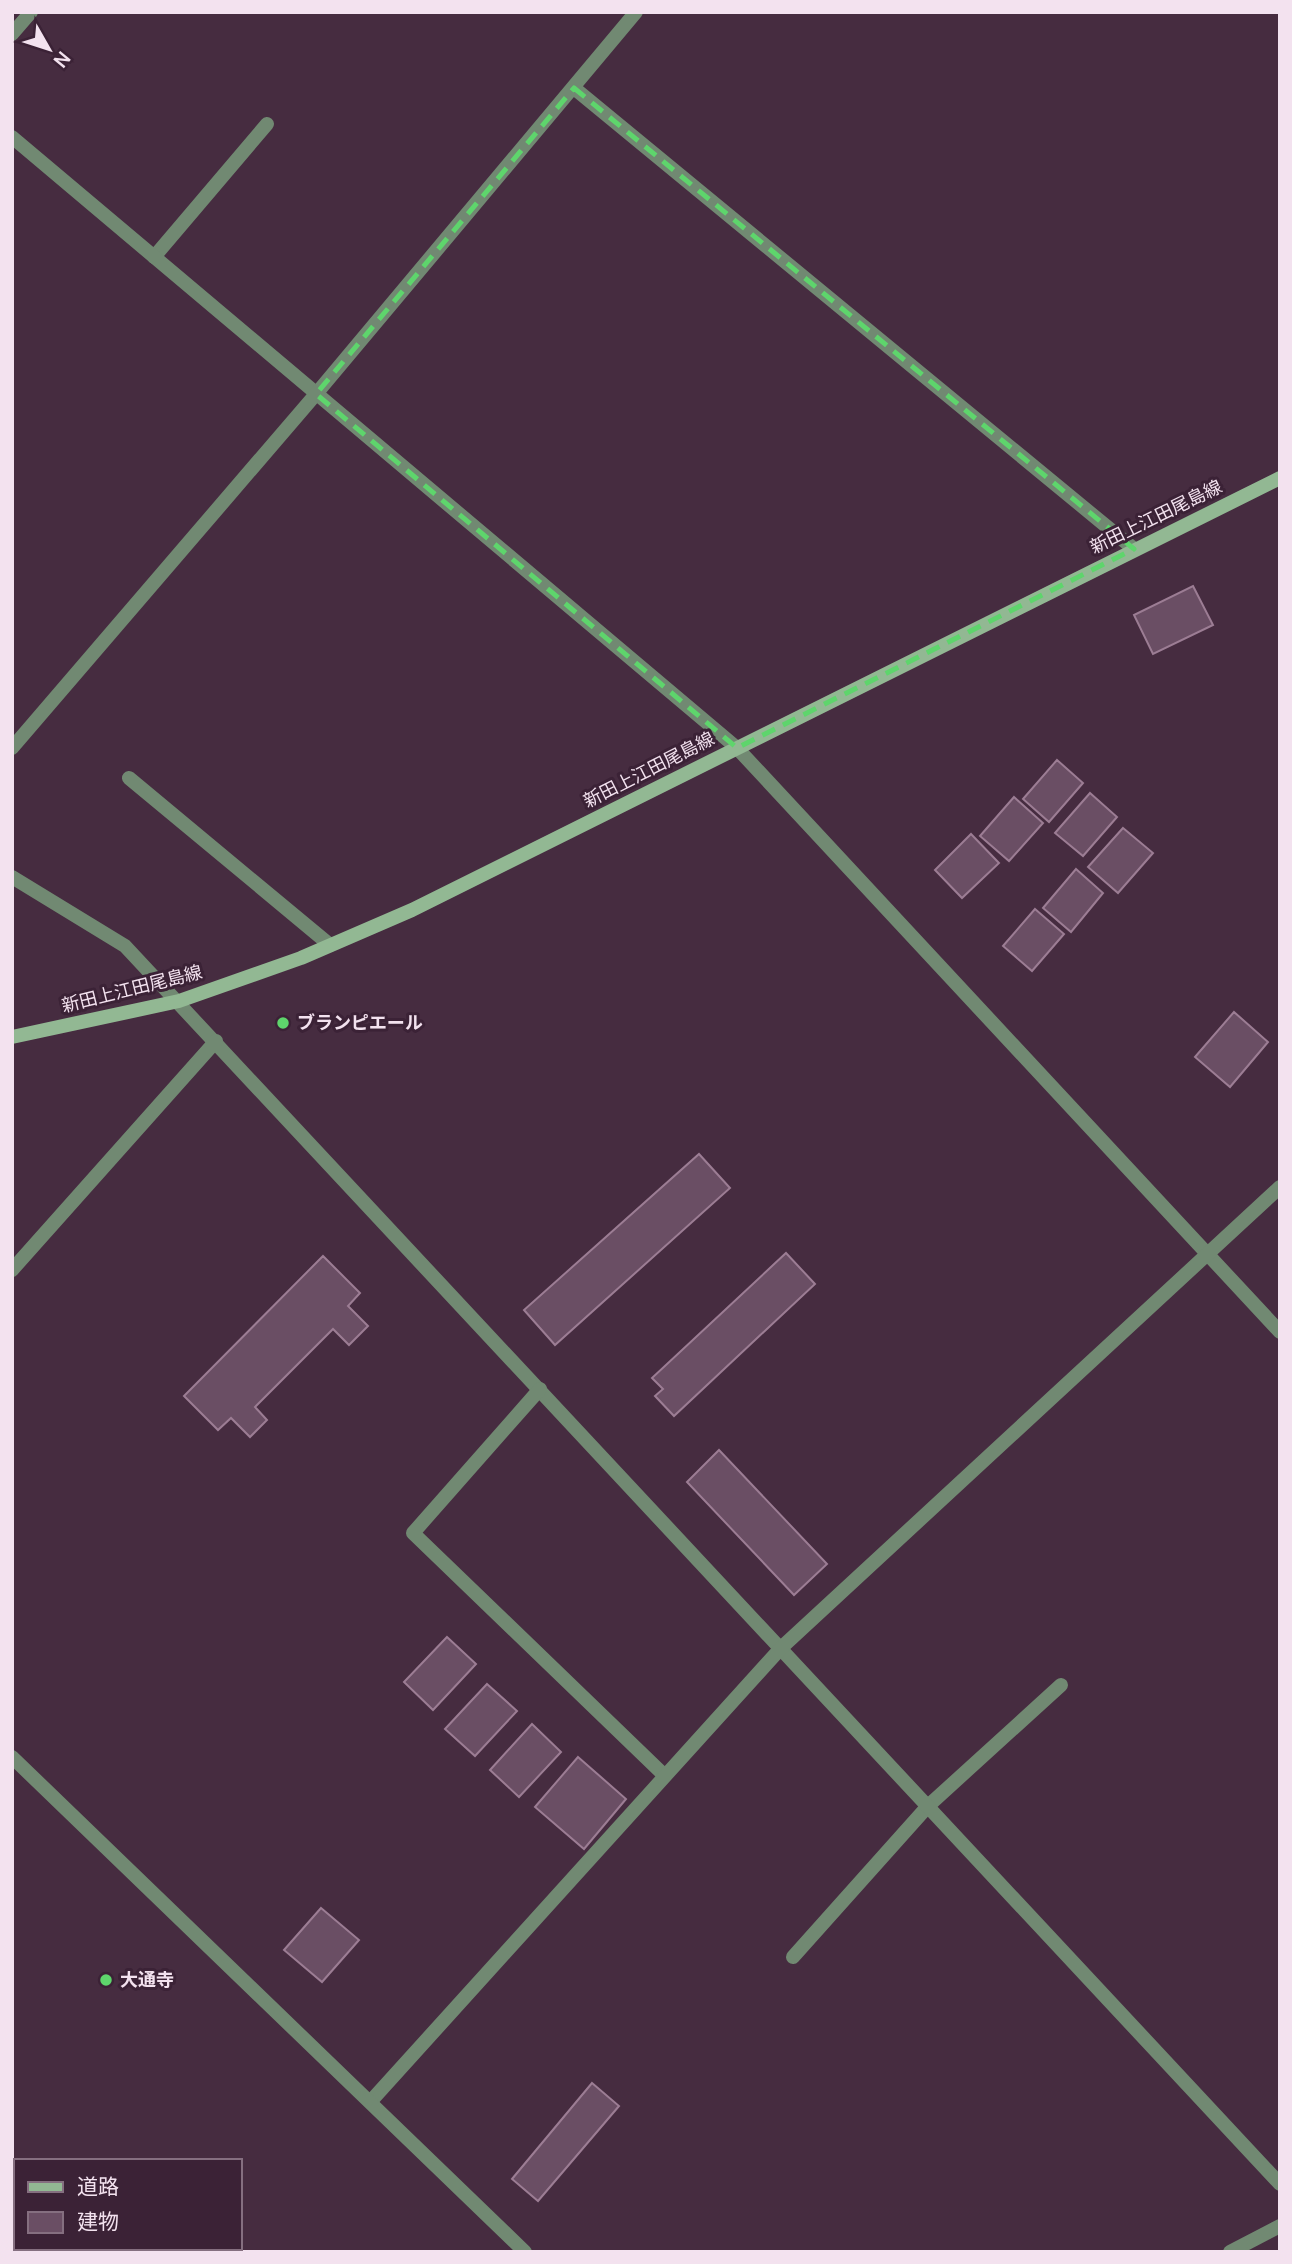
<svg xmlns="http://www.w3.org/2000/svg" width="1292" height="2264" font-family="Manrope,'Noto Sans JP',sans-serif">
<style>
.building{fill:#6a4e64;stroke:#9c7d94;stroke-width:2}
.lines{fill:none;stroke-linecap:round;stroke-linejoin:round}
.service{stroke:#718972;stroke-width:14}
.minor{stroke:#718972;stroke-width:14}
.tertiary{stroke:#718972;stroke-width:14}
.secondary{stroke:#92b893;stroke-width:14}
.marked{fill:none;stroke:#5ed56c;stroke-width:5;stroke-dasharray:14 9;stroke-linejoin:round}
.poi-dot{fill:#5ed56c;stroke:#3b2236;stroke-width:2.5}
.labels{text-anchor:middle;stroke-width:6;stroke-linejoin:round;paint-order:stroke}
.street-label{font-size:18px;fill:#f3e2ef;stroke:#3b2236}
.poi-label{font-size:18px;font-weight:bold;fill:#f3e2ef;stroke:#3b2236;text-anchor:start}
</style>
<rect width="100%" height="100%" fill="#462c40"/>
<g class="building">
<polygon points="1193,586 1213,625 1153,654 1134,615"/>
<polygon points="1057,760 1083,783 1049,822 1023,799"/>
<polygon points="1090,793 1117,817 1083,856 1055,833"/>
<polygon points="1014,797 1043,823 1009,861 980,836"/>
<polygon points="1123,828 1153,853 1118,893 1088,867"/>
<polygon points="971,834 999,863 962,898 935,870"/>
<polygon points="1076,869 1103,893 1071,932 1043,908"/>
<polygon points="1035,909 1064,934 1032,971 1003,946"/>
<polygon points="1234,1012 1268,1042 1230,1087 1195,1057"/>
<polygon points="699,1154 730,1188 555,1345 524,1310"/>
<polygon points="786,1253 815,1284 674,1416 655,1396 663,1389 652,1378"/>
<polygon points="323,1256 360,1293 348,1306 368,1326 349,1345 333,1329 255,1407 267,1420 250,1437 231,1418 218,1430 184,1396"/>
<polygon points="719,1450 827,1564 794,1595 687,1482"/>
<polygon points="447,1637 476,1664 433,1710 404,1682"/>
<polygon points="487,1684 517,1711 475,1756 445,1729"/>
<polygon points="532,1724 561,1752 519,1797 490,1770"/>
<polygon points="578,1757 626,1799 584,1849 535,1807"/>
<polygon points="321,1908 359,1940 322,1982 284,1950"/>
<polygon points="592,2083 619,2106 538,2201 512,2179"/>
</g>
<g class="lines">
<g class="service">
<polyline points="12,34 31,12"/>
<polyline points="154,257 267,124"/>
<polyline points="129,778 330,945"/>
<polyline points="793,1957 928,1806 1061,1685"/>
</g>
<g class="minor">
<polyline points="574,88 1134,549"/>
<polyline points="12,137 737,748 1280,1332"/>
<polyline points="12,748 316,394 636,12"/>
<polyline points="12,877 125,946 1280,2184"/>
<polyline points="12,1270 216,1041"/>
<polyline points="540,1389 413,1533 664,1775"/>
<polyline points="371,2101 781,1648 1280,1187"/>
<polyline points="1230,2252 1280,2226"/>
</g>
<polyline class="tertiary" points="12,1757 525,2252"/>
<polyline class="secondary" points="12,1037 179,1001 301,958 412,910 1280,478"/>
</g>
<path class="marked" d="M574,88L1134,549L737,748L316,394Z"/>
<g class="poi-dot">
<circle cx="283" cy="1023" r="7"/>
<circle cx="106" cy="1980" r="7"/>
</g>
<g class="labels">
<g class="street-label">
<text transform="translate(1156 517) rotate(-26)" y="6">新田上江田尾島線</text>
<text transform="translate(649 770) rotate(-27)" y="6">新田上江田尾島線</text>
<text transform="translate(132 989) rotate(-14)" y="6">新田上江田尾島線</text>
</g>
<g class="poi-label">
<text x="297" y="1029">ブランピエール</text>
<text x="120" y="1986">大通寺</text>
</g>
</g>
<rect width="1292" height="2264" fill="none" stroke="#f3e2ef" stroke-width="28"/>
<rect x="14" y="2159" width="228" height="91" fill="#3b2236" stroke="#856f80" stroke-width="2"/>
<rect x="28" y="2182" width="35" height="10" fill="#92b893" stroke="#856f80" stroke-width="2"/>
<text x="77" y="2194" font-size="21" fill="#f3e2ef">道路</text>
<rect x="28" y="2212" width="35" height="21" fill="#6a4e64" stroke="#856f80" stroke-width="2"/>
<text x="77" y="2229" font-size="21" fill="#f3e2ef">建物</text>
<g transform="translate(49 49) rotate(129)" stroke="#3b2236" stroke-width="5" paint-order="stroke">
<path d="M0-5L12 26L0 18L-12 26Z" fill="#f3e2ef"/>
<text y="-10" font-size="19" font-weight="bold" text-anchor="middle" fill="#f3e2ef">N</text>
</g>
</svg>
